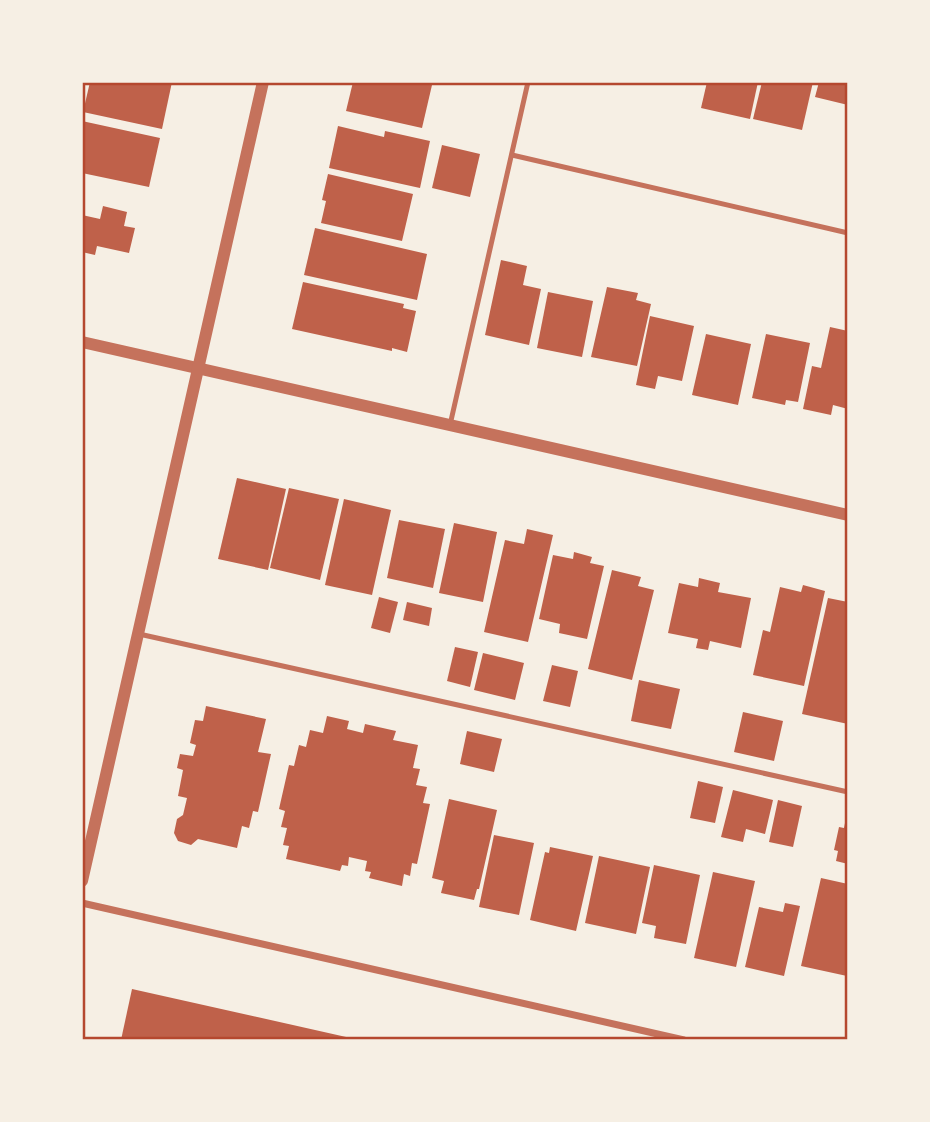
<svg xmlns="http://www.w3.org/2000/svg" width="930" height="1122" font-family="'Fira Sans Condensed',sans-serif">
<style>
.building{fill:#bf614a}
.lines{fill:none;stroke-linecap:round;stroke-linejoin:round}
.service{stroke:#c5725c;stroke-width:5}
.minor{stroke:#c5725c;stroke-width:7}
.tertiary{stroke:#c5725c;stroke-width:12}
.neatline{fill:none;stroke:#b5482f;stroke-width:2.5}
</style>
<rect width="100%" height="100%" fill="#f6efe4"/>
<g class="building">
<polygon points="90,82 172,82 162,129 83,112"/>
<polygon points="353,82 419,82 432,85 422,128 346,111"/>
<polygon points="707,82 758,82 750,119 701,108"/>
<polygon points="762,82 813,82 802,130 753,119"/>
<polygon points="819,82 848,82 848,105 815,97"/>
<polygon points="82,121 160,138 149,187 82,173"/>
<polygon points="338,126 384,137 385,131 430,141 420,188 329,168"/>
<polygon points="442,145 480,154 470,197 432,188"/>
<polygon points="328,174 413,194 402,241 321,223 326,201 322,200"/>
<polygon points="103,206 127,212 124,226 135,228 129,253 97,246 95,255 82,252 82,215 100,219"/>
<polygon points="315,228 427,254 417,300 304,275"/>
<polygon points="501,260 527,266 523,285 541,289 529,345 485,335"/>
<polygon points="303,282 404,304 403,308 416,311 407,352 392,348 392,351 292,329"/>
<polygon points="607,287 638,293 636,300 651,304 637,366 591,357"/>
<polygon points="548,292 593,301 582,357 537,348"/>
<polygon points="650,316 694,326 682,381 658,376 655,389 636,385"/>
<polygon points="830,327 848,331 848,409 833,405 831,415 803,409 812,366 821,368"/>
<polygon points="706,334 751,344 738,405 692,395"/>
<polygon points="766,334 810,343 798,402 786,400 785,405 752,398"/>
<polygon points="237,478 286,489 268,570 218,559"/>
<polygon points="289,488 339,499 320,580 270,568"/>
<polygon points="344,499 391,510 372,595 325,585"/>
<polygon points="399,520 445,529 433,588 387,578"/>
<polygon points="454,523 497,532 483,602 439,593"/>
<polygon points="527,529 553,535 528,642 484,632 505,540 524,544"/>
<polygon points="574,552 592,557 590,563 604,566 587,639 559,633 560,624 539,619 553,555 573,559"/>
<polygon points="612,570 641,577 638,586 654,590 632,680 588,669"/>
<polygon points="699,578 720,583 718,592 751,598 741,648 710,641 708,650 696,648 698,639 668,633 679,583 698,587"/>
<polygon points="803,585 825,591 804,686 753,675 763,630 770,632 780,587 801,592"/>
<polygon points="379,597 398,602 390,633 371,628"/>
<polygon points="828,598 848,602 848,724 802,714"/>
<polygon points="407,602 432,608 429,626 403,620"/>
<polygon points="455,647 478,652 470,687 447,681"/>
<polygon points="483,653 524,663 515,700 474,690"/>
<polygon points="552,665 578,671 570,707 543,701"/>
<polygon points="639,680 680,689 671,729 631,721"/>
<polygon points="206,706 266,719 258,752 271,754 258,812 253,811 249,828 242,826 237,848 198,839 191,845 178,841 174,833 177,819 183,815 187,798 178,796 183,770 177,768 180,754 193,756 196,745 190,743 195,720 203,721"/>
<polygon points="743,712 783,721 774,761 734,752"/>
<polygon points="327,716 349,721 347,729 363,733 365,724 396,731 393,740 418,745 413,768 420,769 416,785 427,787 423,803 430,804 417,864 412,863 410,876 404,874 402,886 369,878 371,872 365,871 367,861 349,857 348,866 342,865 340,871 286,859 289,846 283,845 287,828 281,827 285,811 279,809 289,765 294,766 299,745 306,747 310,730 323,733"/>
<polygon points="467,731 502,739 494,772 460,764"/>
<polygon points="698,781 723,787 715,823 690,818"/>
<polygon points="733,790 773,800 765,834 746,829 743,842 721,837"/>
<polygon points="449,799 497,810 479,889 477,889 474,900 441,893 444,881 432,878"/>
<polygon points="778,800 802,806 793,847 769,842"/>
<polygon points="847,813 848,813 848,864 836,861 838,851 834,850 839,827 844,828"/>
<polygon points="494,835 534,843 519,915 479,907"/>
<polygon points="550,847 593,856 576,931 530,920 545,852 549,853"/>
<polygon points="599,856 650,867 636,934 585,923"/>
<polygon points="654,865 700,875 686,944 654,938 656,926 642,923"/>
<polygon points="713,872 755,881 736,967 694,958"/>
<polygon points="821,878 848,884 847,976 801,966"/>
<polygon points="785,903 800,906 784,976 745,967 759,907 783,912"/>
<polygon points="132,989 355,1039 355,1040 121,1040"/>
</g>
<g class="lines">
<g class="service">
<polyline points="512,155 848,233"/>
<polyline points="450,425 528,82"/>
<polyline points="139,634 848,792"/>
</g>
<polyline class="minor" points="82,903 684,1040"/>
<g class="tertiary">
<polyline points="82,342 848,515"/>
<polyline points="82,881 263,82"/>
</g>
</g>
<rect width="930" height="1122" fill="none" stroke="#f6efe4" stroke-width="168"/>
<rect x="84" y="84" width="762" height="954" class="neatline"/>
</svg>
